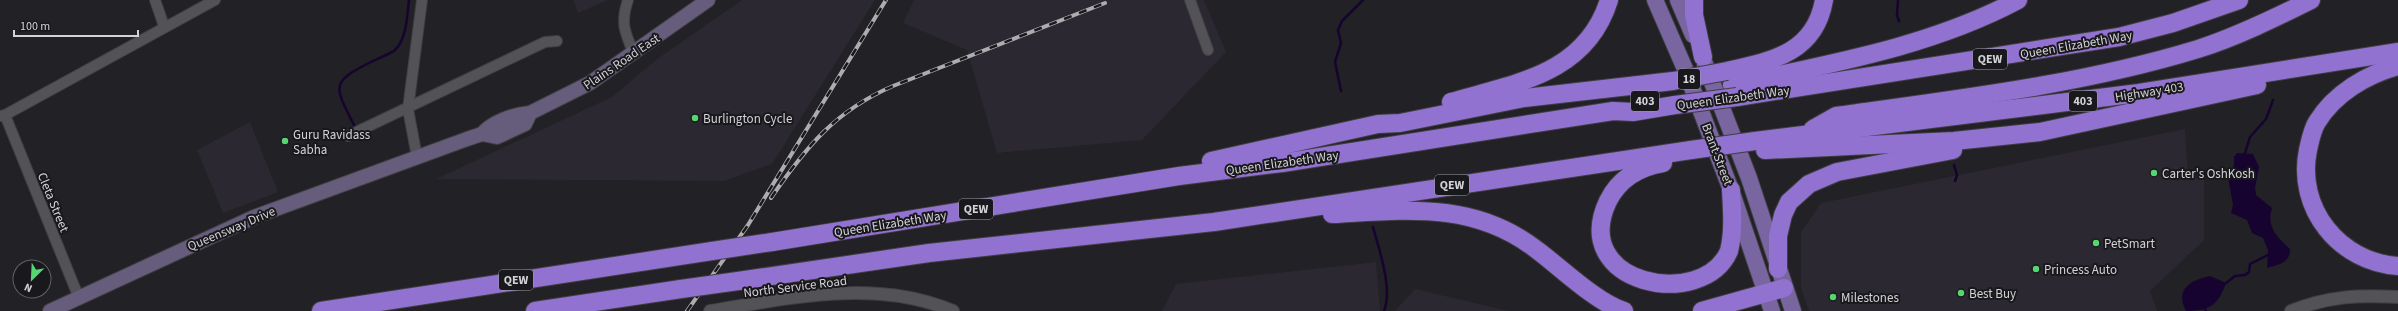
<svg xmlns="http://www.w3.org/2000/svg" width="2398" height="311" font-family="'Source Sans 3',sans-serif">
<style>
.built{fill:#2b2832}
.water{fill:#170330}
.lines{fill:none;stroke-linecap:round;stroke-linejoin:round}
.stream{stroke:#170330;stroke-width:2.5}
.minor-casing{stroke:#3f3e42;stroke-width:12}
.tertiary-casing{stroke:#3f3e42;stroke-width:14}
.secondary-casing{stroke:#3f3e42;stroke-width:16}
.primary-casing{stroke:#3f3e42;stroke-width:18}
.motorway-casing{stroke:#3f3e42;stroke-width:20}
.minor{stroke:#535257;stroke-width:10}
.tertiary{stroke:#535257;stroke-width:12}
.secondary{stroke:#665c7b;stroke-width:14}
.primary{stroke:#7965a0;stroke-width:16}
.motorway{stroke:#9272d0;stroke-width:18}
.rail-casing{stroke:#adadb0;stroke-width:4}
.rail{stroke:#19181c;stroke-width:2.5;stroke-dasharray:8;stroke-linecap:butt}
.motorway-bridge-casing{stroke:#3f3e42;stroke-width:20;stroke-linecap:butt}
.motorway-bridge{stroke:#9272d0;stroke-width:18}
.poi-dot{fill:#56d671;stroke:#19181c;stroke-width:1.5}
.labels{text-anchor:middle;stroke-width:4;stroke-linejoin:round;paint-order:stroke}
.shield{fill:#19181c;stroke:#9b9b9e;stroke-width:1}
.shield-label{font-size:12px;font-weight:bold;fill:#d3d3d6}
.street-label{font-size:13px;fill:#d3d3d6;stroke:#19181c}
.poi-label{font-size:13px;fill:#d3d3d6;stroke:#19181c;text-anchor:start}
</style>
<rect width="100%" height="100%" fill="#222125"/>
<g class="built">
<polygon points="573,0 608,0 578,13"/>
<polygon points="742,0 875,0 772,164 724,181 436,179 612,97 657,59"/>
<polygon points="914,0 1204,0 1226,52 1142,140 997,153 967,50 903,23"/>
<polygon points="250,122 278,192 223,213 197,150"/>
<polygon points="2185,129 2188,178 2204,177 2204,240 2150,291 2157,311 1809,311 1801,288 1801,232 1821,203"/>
<polygon points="1376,262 1380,311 1162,311 1176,284"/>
<polygon points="1415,289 1509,311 1395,311"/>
</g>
<g class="water">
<path d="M2237,153L2253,154L2259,167L2255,188L2256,195L2272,208C2266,227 2277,237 2290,249C2290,263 2279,265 2267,268L2268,250L2263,238L2252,233L2247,220L2231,213L2233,205L2228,177L2234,165V157Z"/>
<path d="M2210,276L2226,283C2218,305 2210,311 2186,311C2174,288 2192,280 2210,276Z"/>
</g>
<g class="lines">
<g class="stream">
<polyline points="1898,0 1897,15 1899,21"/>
<polyline points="1341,91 1335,62 1341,43 1338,30 1342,21 1363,0"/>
<path d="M356,129C334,85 328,83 375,60C381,57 390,54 395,50C407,38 407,16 409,0"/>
<polyline points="2245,153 2250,137 2266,119 2273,100"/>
<polyline points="1954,165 1957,175 1955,181"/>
<path d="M1373,227C1379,249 1393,289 1384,311"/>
<polyline points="2226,283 2235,276 2245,275 2249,272 2250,264 2268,255"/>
<polyline points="2205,309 2206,311"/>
</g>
<g class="minor-casing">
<g id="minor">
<polyline points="155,0 164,26"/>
<path d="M628,0C620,23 625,33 634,54"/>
<polyline points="1190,0 1208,50"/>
<polyline points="5,115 79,298"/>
<polyline points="0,116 5,115 215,0"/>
<polyline points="348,136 545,42 557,41"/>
<polyline points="417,157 408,109 422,0"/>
</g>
</g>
<g class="tertiary-casing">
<g id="tertiary">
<path d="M710,311C790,298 876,278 953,311"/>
<path d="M2291,311C2328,296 2358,295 2398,297"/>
</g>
</g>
<g class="secondary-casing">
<g id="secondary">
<path d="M482,134C492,122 514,114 530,113L590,83L708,0"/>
<polyline points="50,311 254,217 467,139 482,134 497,137 525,124 530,113"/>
</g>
</g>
<g class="primary-casing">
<g id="primary">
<polyline points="1655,0 1685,69 1731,190 1772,311"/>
<polyline points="1678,0 1693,35"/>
<polyline points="1705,64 1749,178 1793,311"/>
</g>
</g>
<g class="motorway-casing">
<g id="motorway">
<polyline points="1694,0 1694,15 1703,57"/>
<path d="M2398,66C2366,75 2335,93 2317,122C2312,130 2310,141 2308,150C2296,208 2339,262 2398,266"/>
<path d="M1727,71C1772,61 1815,53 1824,0"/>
<path d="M1732,85C1828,64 1930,47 2018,0"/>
<polyline points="1737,97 2119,37 2173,23 2239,0"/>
<path d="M1451,102C1516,83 1586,74 1609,0"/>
<path d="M1813,129L1836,116C1957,99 2080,85 2198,49C2236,37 2275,18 2311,0"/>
<polyline points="1755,141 2139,93 2398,52"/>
<polyline points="1765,150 1954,141 2040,132 2257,85"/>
<polyline points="1211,161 1378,124 1400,123 1524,98 1673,81"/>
<path d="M1663,163C1639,167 1619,179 1608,201C1568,285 1703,311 1729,251C1734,231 1732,210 1731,190"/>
<path d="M1332,214C1406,210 1474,201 1537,250C1560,267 1597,303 1624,311"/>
<polyline points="772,242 1179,176 1282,163 1613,111 1633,112 1675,105"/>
<polyline points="1778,269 1778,236 1783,215 1789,202 1809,184 1837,172 1953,150"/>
<polyline points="738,281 929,253 1214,222 1691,150"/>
<polyline points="321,311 712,251"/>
<polyline points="535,311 681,289"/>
<polyline points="1702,311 1784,288"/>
</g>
</g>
<use href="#minor" class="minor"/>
<use href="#tertiary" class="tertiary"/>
<use href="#secondary" class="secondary"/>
<use href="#primary" class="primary"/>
<use href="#motorway" class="motorway"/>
<g class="rail-casing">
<g id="rail">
<path d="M771,198C806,147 835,111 893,86L1105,3"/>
<polyline points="687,311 748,225 886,0"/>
</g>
</g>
<use href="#rail" class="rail"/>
<g class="motorway-bridge-casing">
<g id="motorway-bridge">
<polyline points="1673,81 1727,71"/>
<polyline points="1675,105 1737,97"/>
<polyline points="1691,150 1755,141"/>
<polyline points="712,251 772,242"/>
<polyline points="681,289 738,281"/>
</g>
</g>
<use href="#motorway-bridge" class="motorway-bridge"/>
</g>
<g class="poi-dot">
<circle cx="695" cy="118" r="4"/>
<circle cx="285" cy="141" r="4"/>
<circle cx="2154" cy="173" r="4"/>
<circle cx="2096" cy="243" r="4"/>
<circle cx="2036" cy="269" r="4"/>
<circle cx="1961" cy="293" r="4"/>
<circle cx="1833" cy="297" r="4"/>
</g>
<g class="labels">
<g class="shield">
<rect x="1973" y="49" width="34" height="20" rx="3"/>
<rect x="1678" y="69" width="22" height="20" rx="3"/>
<rect x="1631" y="91" width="28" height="20" rx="3"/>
<rect x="2069" y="91" width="28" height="20" rx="3"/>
<rect x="1435" y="175" width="34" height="20" rx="3"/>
<rect x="959" y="199" width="34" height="20" rx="3"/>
<rect x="499" y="270" width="34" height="20" rx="3"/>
</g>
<g class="shield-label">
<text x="1990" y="63">QEW</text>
<text x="1689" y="83">18</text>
<text x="1645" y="105">403</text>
<text x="2083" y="105">403</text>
<text x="1452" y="189">QEW</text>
<text x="976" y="213">QEW</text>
<text x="516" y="284">QEW</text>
</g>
<g class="street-label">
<text transform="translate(2076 44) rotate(-10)" y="5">Queen Elizabeth Way</text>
<text transform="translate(621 61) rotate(-34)" y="5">Plains Road East</text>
<text transform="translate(2149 91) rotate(-9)" y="5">Highway 403</text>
<text transform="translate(1733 97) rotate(-8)" y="5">Queen Elizabeth Way</text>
<text transform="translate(1718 154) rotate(69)" y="5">Brant Street</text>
<text transform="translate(1282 162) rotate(-8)" y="5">Queen Elizabeth Way</text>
<text transform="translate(54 202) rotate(68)" y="5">Cleta Street</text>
<text transform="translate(890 223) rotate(-9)" y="5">Queen Elizabeth Way</text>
<text transform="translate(231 228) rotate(-23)" y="5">Queensway Drive</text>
<text transform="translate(795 286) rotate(-7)" y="5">North Service Road</text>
</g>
<g class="poi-label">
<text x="703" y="123">Burlington Cycle</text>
<text x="293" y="139">Guru Ravidass<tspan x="293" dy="15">Sabha</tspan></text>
<text x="2162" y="178">Carter's OshKosh</text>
<text x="2104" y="248">PetSmart</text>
<text x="2044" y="274">Princess Auto</text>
<text x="1969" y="298">Best Buy</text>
<text x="1841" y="302">Milestones</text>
</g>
</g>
<g transform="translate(32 279) rotate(204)"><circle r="19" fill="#19181c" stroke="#636366"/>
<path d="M0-3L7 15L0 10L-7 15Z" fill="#56d671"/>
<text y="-6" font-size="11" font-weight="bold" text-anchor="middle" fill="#d3d3d6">N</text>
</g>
<path d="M14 30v6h124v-6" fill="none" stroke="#d3d3d6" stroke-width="2"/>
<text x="20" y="30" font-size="12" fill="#d3d3d6" stroke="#19181c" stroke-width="3" paint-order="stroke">100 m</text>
</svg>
